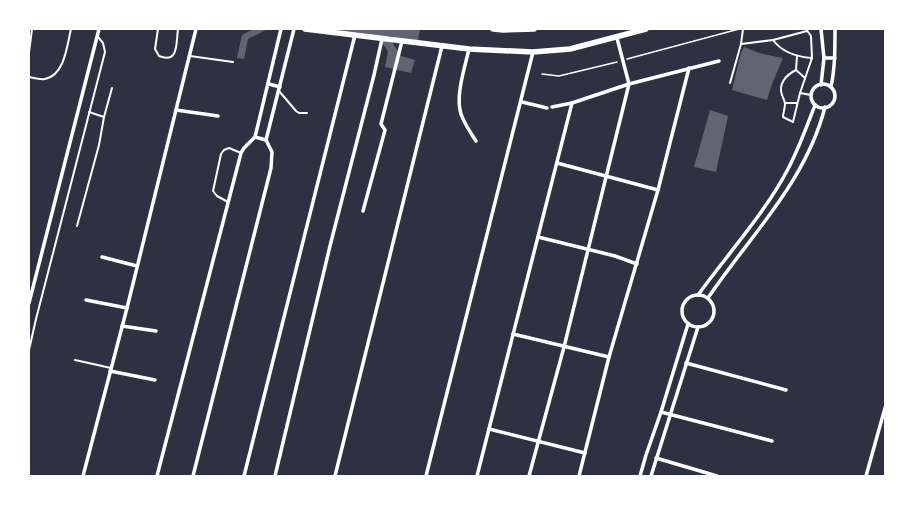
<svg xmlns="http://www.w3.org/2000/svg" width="914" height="505" font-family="'Space Grotesk',sans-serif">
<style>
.building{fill:#626471}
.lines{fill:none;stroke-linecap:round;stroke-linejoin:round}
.path{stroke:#fff;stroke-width:1.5}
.service{stroke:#fff;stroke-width:2}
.minor{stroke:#fff;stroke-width:3.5}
.primary{stroke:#fff;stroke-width:5.5}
</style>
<rect width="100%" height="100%" fill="#2d3142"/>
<g class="building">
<polygon points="254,29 268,29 248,39 244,59 237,58 242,35"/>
<polygon points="301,29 420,29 418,41 388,36 401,56 415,60 411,73 385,67 388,51 380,40"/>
<polygon points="744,47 759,53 783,58 772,84 767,100 732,90 741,53"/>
<polygon points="710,110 728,116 716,172 694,167"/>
</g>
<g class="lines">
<g class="path">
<polyline points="627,59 739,29"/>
<polyline points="542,74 559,76 617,62"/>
</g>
<g class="service">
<path d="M158,29L155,49L159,56C179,64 176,43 178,29"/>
<path d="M743,29L741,44L773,40C782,52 797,57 812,58"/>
<polyline points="773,40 807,31"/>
<polyline points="29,52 32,29"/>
<polyline points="190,56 233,62"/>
<path d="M797,56L796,70C786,75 778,84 782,95C783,98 785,101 785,104C785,108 783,113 783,117L793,122L800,93L812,58L811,36L806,29"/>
<polyline points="796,70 805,78"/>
<path d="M29,77C34,78 40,80 45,79C65,75 67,45 71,29"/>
<polyline points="730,83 741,44"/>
<polyline points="279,91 296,111 299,113 307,113"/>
<polyline points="800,93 811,95"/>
<polyline points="785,103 797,103"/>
<polyline points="104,117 112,88"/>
<polyline points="228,202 217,196 213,191 221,154 224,150 229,148 241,153"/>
<polyline points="77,226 99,145 104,117 89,112"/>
<polyline points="29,350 36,319 105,52 103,43 98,37"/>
<polyline points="75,360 111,368"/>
</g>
<g class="minor">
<path d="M469,49C465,67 455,96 461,114C464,123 470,132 476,141"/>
<polyline points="824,58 835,58"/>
<polyline points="269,84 280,87"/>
<circle cx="823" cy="96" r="12"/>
<polyline points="821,85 824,58 821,29"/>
<path d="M831,87C835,68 835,49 835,29"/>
<polyline points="522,102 547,108"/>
<polyline points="552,107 572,103 629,84 719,61"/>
<polyline points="176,110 218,116"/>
<polyline points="255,137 266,140"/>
<polyline points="557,163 658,190"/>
<polyline points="363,211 385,130 381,124 402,41"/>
<polyline points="538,237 615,256 637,264"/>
<polyline points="102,257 137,266"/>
<circle cx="698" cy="311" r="16"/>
<path d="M698,295C727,255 765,213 788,169C799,148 807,126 815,105"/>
<path d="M708,298C749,237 806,182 825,107"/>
<polyline points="86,300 127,308"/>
<polyline points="29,303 99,29"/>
<polyline points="122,326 156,331"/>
<polyline points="513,334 609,357"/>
<polyline points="686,363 786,390"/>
<polyline points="110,371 155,380"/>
<polyline points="661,412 772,441"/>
<polyline points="489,429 585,453"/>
<polyline points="656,458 717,476"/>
<polyline points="83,476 127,308 196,29"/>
<polyline points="157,476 241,153 244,148 255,137 281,29"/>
<polyline points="193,476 271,168 272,152 266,140 294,29"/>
<polyline points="244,476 355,35"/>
<polyline points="275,476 330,246 374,75 382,39"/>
<polyline points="335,476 442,46"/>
<polyline points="426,476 533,52"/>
<polyline points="477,476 572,103"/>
<polyline points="529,476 564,347 629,84 617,38"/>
<polyline points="579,476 609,357 658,190 689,68"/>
<polyline points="640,476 646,455 661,412 688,324"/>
<polyline points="651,476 698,327"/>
<polyline points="866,476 885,408"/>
</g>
<g class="primary">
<polyline points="305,29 469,49 533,52 570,49 646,29"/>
<polyline points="493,29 503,30 534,29"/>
</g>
</g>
<rect width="914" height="505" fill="none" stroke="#ffffff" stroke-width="60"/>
</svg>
